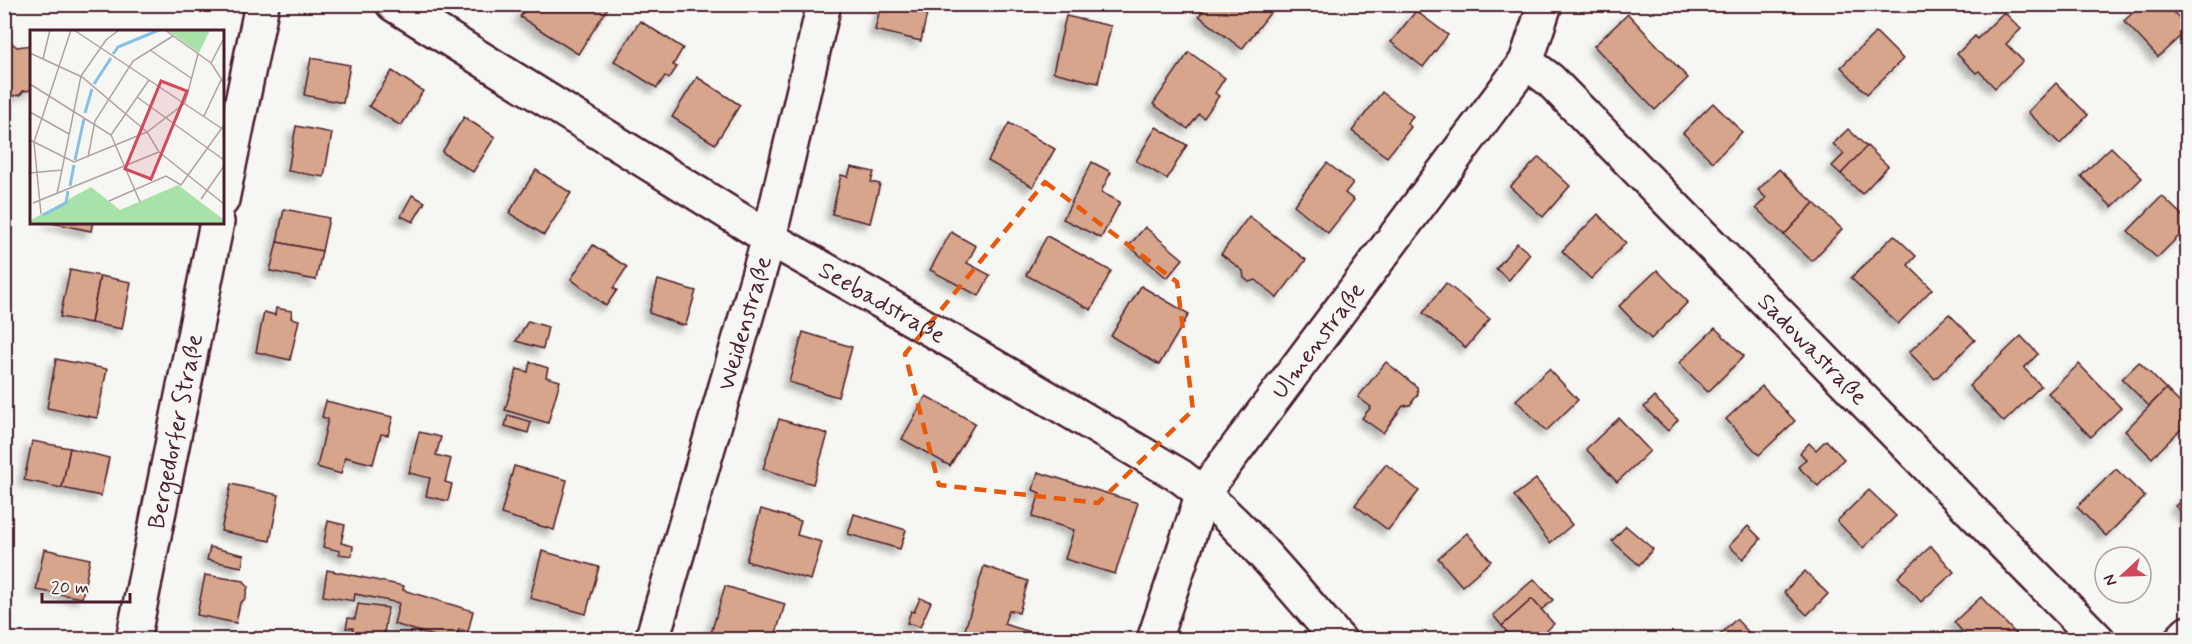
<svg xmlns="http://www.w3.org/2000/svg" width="2192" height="644" font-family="Mynerve,sans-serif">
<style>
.building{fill:#d7a58b;stroke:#4a1f2b;stroke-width:1.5;filter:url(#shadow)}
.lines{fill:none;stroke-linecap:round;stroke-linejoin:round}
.street-casing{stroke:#4a1f2b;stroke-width:38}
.secondary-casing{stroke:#4a1f2b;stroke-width:38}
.street{stroke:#f6f6f2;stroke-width:33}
.secondary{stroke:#f6f6f2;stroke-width:33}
.marked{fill:none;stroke:#e8590c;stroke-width:4.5;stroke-dasharray:12 8;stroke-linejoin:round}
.labels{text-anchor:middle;stroke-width:4.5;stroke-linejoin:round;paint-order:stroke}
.street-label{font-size:24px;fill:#4a1f2b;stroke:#f6f6f2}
.inset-river{fill:none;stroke:#85c1e5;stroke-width:3}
.inset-road{fill:none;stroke:#b1a0a2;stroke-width:1.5}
.view{fill:#d1495b;fill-opacity:0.15;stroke:#d1495b;stroke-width:3}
.inset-edge{fill:none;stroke:#4a1f2b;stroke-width:3}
</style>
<defs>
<filter id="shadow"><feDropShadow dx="-5.5" dy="5.5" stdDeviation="3" flood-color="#0004"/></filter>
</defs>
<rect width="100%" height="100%" fill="#f6f6f2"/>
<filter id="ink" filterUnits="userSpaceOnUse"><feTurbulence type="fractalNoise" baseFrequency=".0167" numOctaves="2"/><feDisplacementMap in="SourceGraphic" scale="12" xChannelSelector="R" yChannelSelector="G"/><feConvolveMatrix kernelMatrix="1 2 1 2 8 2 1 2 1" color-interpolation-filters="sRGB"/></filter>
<g filter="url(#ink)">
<g class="building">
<polygon points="528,4 603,4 608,8 578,54 520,17"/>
<polygon points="881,4 929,4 921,41 875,30"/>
<polygon points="1208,4 1277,4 1242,49 1199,16"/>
<polygon points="2142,4 2166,4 2188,27 2188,29 2158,57 2124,21"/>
<polygon points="1416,11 1448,35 1423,67 1391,42"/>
<polygon points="2004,12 2021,29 2006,44 2023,61 1995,88 1979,71 1976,73 1957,54 1975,36 1977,39"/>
<polygon points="1628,14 1688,78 1655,110 1594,46"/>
<polygon points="1066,16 1111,26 1098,83 1053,72"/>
<polygon points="640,21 683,48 673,65 677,67 669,79 665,76 657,88 614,61"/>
<polygon points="1876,32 1903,59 1867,94 1841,67"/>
<polygon points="12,43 17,47 32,45 32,90 23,91 20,95 13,96 9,93 4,93 4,46"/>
<polygon points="1189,52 1225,78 1215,93 1219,96 1204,118 1199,114 1188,129 1153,104"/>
<polygon points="311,58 350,65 343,103 304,95"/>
<polygon points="392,71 423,91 401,126 369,106"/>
<polygon points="697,77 740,105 715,144 672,117"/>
<polygon points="2056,83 2088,115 2060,144 2028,112"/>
<polygon points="1382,92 1413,116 1407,123 1411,127 1387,157 1352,131"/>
<polygon points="1713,103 1742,132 1713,162 1683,133"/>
<polygon points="464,117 495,137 473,172 442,152"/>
<polygon points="1009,123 1055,149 1033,187 988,161"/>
<polygon points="296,126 332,133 324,177 288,171"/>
<polygon points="1156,127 1187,145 1167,179 1136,161"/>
<polygon points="1848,129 1867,147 1841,174 1832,166 1844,154 1833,144"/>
<polygon points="1867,146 1888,166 1862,194 1841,174"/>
<polygon points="2111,147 2142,178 2112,207 2081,176"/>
<polygon points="1539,157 1570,186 1543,217 1510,187"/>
<polygon points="1092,162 1111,172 1101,192 1120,202 1101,238 1063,219"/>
<polygon points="1327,163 1353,183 1345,193 1354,200 1328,233 1294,205"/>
<polygon points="851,167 874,172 871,182 880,184 870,223 832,214 841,175 848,177"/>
<polygon points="1779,169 1814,203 1784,235 1756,208 1766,198 1758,190"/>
<polygon points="536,170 571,193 544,235 509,213"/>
<polygon points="412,195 425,202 413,222 401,216"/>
<polygon points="2162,196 2188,221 2188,227 2157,258 2128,231"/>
<polygon points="1814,203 1842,229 1812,261 1784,235"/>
<polygon points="284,209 329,218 322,251 277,242"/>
<polygon points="1598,214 1626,243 1591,279 1562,251"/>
<polygon points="1249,216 1306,260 1277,298 1256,280 1249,282 1244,278 1243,271 1221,254"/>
<polygon points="47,222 93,222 91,231"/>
<polygon points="1145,227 1183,259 1167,278 1129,246"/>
<polygon points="951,232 976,246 967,263 990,275 979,296 930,270"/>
<polygon points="1894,235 1916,256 1908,265 1932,289 1898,324 1851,278"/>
<polygon points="1047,236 1111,271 1091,310 1026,275"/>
<polygon points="277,242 322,251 316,280 270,271"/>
<polygon points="1517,243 1530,254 1509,280 1496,269"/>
<polygon points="593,245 627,267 613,288 617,290 606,306 571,279"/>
<polygon points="4,250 9,251 4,272"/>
<polygon points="70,270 100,276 91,323 60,317"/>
<polygon points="1657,270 1688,302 1651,339 1619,306"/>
<polygon points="100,276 131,282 122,329 91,323"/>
<polygon points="658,280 696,291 686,324 681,325 649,313"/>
<polygon points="1446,283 1490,319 1466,348 1423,313"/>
<polygon points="1141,286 1189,314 1159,365 1111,336"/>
<polygon points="276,308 292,311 291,318 299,320 290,360 256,352 264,312 275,315"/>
<polygon points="1949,314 1975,340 1935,379 1909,352"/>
<polygon points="528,321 548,327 543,349 516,341"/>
<polygon points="1715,328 1744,356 1708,392 1679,363"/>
<polygon points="803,332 852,347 838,397 789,382"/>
<polygon points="2021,336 2038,354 2024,368 2041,386 2004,422 1969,386"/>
<polygon points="56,359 107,369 97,418 47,408"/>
<polygon points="530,362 548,368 546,377 560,381 548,423 505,410 517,369 528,372"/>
<polygon points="1386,362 1417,387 1418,394 1410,405 1403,406 1383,433 1362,418 1371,407 1358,397"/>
<polygon points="2139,362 2166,389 2149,406 2122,379"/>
<polygon points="2079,364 2121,408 2091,437 2048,393"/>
<polygon points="1549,369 1578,400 1546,431 1516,400"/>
<polygon points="1762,386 1795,421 1759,455 1726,419"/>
<polygon points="2166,389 2188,411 2188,422 2152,458 2125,431"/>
<polygon points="926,396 975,423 950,466 902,439"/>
<polygon points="1654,397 1678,420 1668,431 1644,407"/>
<polygon points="326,401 393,417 388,435 381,434 373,464 345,457 341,474 317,467 328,419 322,417"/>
<polygon points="508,415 531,422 528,433 505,426"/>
<polygon points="1619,418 1650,451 1617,482 1586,449"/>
<polygon points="779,419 828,434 813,484 763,469"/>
<polygon points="419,432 441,437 436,455 451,459 445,482 452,484 448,501 426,496 430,478 409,473"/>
<polygon points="1826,440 1844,459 1818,486 1798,467 1806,459 1800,453 1809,443 1816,450"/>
<polygon points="32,441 70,448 62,488 24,480"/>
<polygon points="70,448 109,458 101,496 62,488"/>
<polygon points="1386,464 1419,491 1388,530 1355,505"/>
<polygon points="514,466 567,480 554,530 501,514"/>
<polygon points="2116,469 2145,497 2106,536 2077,507"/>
<polygon points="1038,472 1138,503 1115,574 1065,559 1074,530 1032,517 1040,493 1033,490"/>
<polygon points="1536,479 1572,525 1550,543 1514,496"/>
<polygon points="231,484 279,495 270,541 221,531"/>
<polygon points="1869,490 1896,516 1863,548 1837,521"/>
<polygon points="2188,494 2188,518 2175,506"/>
<polygon points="761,509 801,521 797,535 822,542 811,580 746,561"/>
<polygon points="854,514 906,530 900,549 848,534"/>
<polygon points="328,521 345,525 341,543 353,546 352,556 339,554 340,551 323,547"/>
<polygon points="1626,526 1653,549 1639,565 1612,541"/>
<polygon points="1748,526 1761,539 1743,559 1729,546"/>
<polygon points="1467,533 1491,561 1462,586 1438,558"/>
<polygon points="1931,546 1954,572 1921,602 1898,577"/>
<polygon points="210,547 244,555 242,567 207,560"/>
<polygon points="44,549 90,559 82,598 36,590"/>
<polygon points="542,551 599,567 586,614 530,598"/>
<polygon points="984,566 1028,581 1019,613 1009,610 1004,624 1034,633 1033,640 962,640"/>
<polygon points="327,570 404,586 403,590 473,611 468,632 459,629 456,640 448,640 394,624 399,603 355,594 354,601 323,596"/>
<polygon points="1805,571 1828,594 1807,615 1784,592"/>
<polygon points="205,575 244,581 248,587 245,599 240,603 236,623 197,615"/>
<polygon points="1534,579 1553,600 1541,610 1532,599 1502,626 1493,615"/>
<polygon points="725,586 785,604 774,640 709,640"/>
<polygon points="1981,597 2016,634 2010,640 1970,640 1954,622"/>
<polygon points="920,598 931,602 920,627 907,623 911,611 914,612"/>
<polygon points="1532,599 1554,624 1536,640 1514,640 1502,626"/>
<polygon points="358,604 388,608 383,640 352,640 353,628 346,628 348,618 355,619"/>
<polygon points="1736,619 1756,640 1715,640"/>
<polygon points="1225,631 1241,640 1209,640"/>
<polygon points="483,633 508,640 481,640"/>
</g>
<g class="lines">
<g class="street-casing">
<g id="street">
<path id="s1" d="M393,4L769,238L958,345L1180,476C1240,520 1289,584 1339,640"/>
<path id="s2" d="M1526,62L1550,80L2098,640"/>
<polyline points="222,200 262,4"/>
<path id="s3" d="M133,640L217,222"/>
<path id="s4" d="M652,640L769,238L824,4"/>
<polyline points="2181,640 2188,633"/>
</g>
</g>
<g class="secondary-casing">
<g id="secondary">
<path id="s5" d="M1154,640L1203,493L1526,62L1545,4"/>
</g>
</g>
<use href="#street" class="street"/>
<use href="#secondary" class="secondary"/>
</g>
</g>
<path class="marked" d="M1045,182L1177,282L1193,410L1098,503L939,485L905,354Z"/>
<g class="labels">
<g class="street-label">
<text dy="8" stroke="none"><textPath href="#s1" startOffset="573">Seebadstraße</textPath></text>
<text dy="8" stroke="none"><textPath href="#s4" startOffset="330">Weidenstraße</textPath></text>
<text dy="8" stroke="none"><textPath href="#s5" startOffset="346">Ulmenstraße</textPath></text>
<text dy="8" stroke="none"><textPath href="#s2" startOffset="406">Sadowastraße</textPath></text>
<text dy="8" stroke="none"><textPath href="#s3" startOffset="213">Bergedorfer Straße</textPath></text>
</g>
</g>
<g transform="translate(30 30)">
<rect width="194" height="194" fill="#f6f6f2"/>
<path d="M137,0H180L169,23ZM148,155L193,189V193H0V182L1,190L61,157L90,180Z" fill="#a8e2a8"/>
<path class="inset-river" d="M83,24L88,17L129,0M64,54L81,28M55,83L62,59M45,130L54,89M40,156L44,135M13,185L36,173L38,161"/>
<path class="inset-road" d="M44,0L194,100M135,0L181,33L194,53M120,20L161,48M0,23L52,47L117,102L129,122L194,174M13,29L20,0M181,33L194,8M0,54L81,105L110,172M107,67L194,130M0,82L39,104M174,86L191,50M81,105L119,50M0,110L44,132L117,102L155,73L168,24M58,127L65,91L103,31L143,6M0,143L32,140M27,164L51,46L76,10L89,0M171,169L194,136M79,171L136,146L151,155L194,95M3,173L129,122M11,184L4,112L41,0"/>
<path class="view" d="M131,51L157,61L121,149L95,139Z"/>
<rect width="194" height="194" class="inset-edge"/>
</g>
<rect width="2192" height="644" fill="none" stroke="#f6f6f2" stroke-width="24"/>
<rect x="12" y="12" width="2168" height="620" fill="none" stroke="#4a1f2b" stroke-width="2" filter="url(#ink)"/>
<g transform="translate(2123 575) rotate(248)"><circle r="28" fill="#f6f6f2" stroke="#b1a0a2" stroke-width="1.5"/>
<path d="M0-4.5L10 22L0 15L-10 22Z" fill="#d1495b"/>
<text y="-9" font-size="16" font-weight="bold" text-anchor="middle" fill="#4a1f2b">N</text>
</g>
<path d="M42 593v9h88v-9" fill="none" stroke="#4a1f2b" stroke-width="3"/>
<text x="51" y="593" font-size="18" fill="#4a1f2b" stroke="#f6f6f2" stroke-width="4.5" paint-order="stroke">20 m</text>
</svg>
